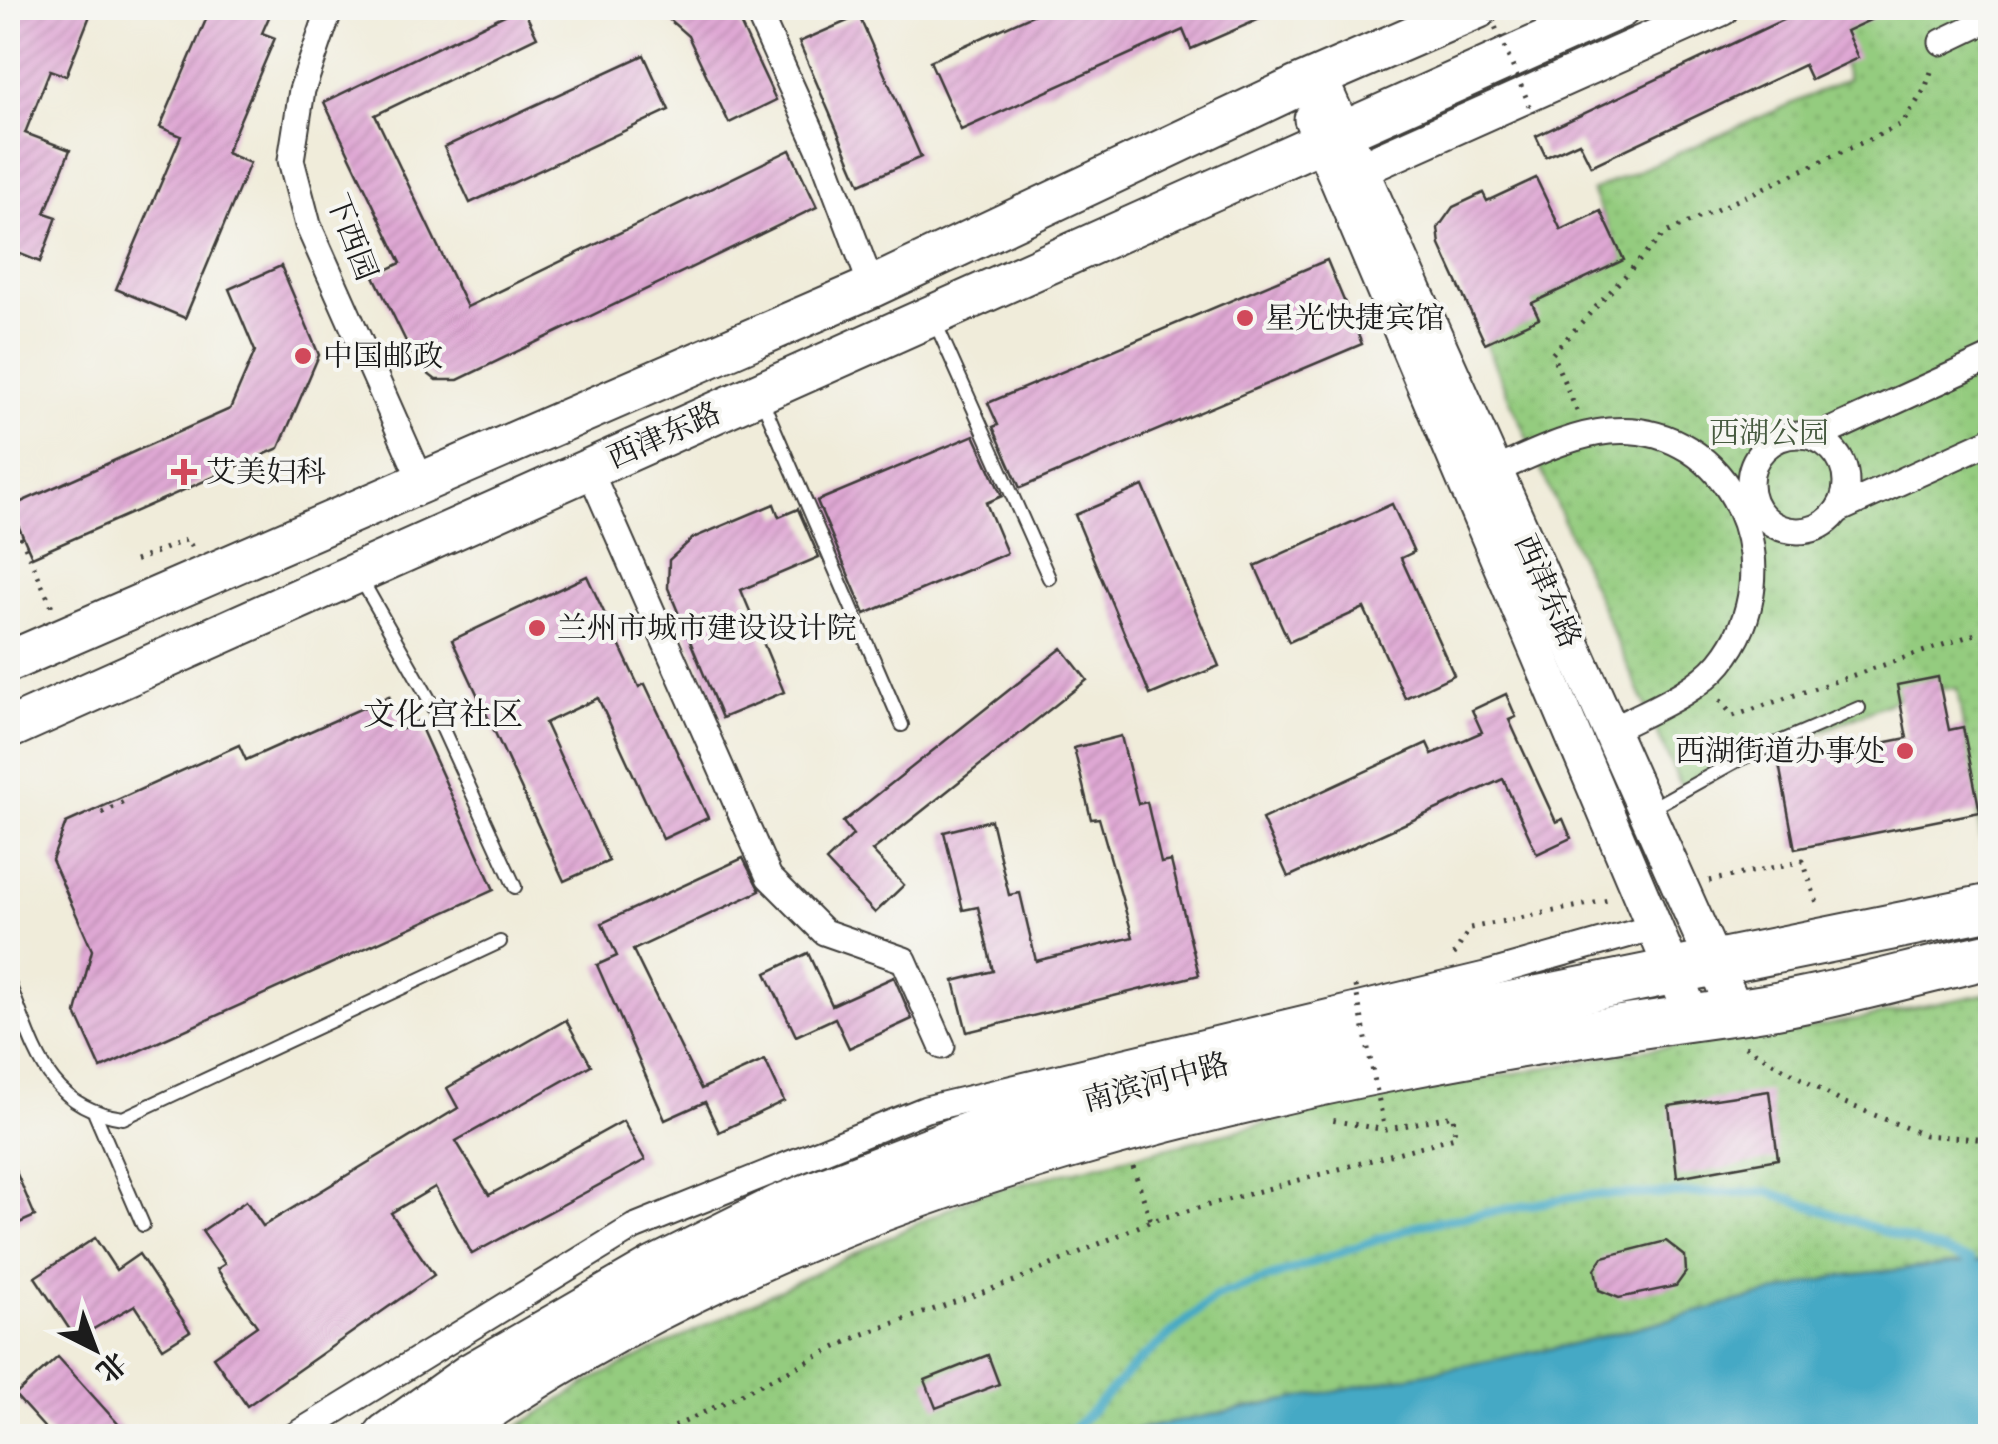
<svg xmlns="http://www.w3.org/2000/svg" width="1998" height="1444" font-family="'Libre Bodoni','Noto Serif SC',serif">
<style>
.grass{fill:url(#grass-dots);stroke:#58744e;stroke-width:2.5}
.water{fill:#45a9c5;stroke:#306270;stroke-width:2.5}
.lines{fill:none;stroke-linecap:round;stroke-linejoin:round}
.stream{stroke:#45a9c5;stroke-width:9}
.building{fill:url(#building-hatch)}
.lane-casing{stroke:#3c3b38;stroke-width:16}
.street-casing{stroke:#3c3b38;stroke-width:29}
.secondary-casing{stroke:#3c3b38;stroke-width:39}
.primary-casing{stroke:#3c3b38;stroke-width:44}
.highway-casing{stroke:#3c3b38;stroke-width:49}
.path{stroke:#3c3b38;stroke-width:5;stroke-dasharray:2.5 8;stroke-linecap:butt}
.lane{stroke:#fff;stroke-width:12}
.street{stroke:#fff;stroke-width:25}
.secondary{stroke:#fff;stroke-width:35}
.primary{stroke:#fff;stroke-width:40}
.highway{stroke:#fff;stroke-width:45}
.path-bridge{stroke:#3c3b38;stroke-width:5;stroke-dasharray:2.5 8;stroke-linecap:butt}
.poi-dot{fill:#d1495b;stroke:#f6f6f2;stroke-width:4}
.labels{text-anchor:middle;stroke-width:8;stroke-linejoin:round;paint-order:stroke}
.street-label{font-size:30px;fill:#1c1c1c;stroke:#f6f6f2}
.poi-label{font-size:30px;fill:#1c1c1c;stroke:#f6f6f2;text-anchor:start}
.park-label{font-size:30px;fill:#465a3f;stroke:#f6f6f2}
.neighbourhood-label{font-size:32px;fill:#1c1c1c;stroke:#f6f6f2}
</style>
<defs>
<pattern id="grass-dots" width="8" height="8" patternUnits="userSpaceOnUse" patternTransform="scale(2.5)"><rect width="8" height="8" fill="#94cc7f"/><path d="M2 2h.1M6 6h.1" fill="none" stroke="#7faf6d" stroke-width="1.8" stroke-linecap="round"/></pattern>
<pattern id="building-hatch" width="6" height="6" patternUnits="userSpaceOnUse" patternTransform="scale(2.5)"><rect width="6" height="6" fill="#dfa8d4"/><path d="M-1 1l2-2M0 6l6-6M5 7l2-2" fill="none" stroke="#bf90b5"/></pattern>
</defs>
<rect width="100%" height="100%" fill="#f6f6f2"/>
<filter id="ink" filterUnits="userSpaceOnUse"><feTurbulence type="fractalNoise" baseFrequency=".01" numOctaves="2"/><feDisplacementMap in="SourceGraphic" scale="20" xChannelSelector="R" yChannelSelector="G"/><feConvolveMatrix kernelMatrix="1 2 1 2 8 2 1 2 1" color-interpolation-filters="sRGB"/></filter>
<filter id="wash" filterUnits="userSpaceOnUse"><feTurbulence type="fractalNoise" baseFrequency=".0048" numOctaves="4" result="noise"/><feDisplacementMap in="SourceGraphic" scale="40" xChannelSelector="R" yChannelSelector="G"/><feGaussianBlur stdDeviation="2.25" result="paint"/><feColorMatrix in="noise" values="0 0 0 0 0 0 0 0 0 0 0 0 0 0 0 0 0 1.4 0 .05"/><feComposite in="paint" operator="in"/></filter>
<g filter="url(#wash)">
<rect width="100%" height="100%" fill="#f0ecda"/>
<g class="grass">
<polygon points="1858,8 1990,8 1990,841 1982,843 1957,688 1918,690 1683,791 1485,343 1532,303 1623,260 1592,191 1848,79 1829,20"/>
<polygon points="1990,993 1990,1260 1839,1276 1564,1346 1104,1436 503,1436 596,1378 979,1194 1341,1105 1642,1050 1796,1031"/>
</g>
<polygon class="water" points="1990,1260 1990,1436 1104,1436 1564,1346 1839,1276"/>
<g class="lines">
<polyline class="stream" points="1067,1436 1138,1362 1215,1297 1419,1225 1586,1195 1769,1192 1971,1261"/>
</g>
<g id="blocks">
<g class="building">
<polygon points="17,8 93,8 66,76 50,70 25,133 70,150 45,213 57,217 40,262 8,249 8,31"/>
<polygon points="211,8 273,8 262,33 275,38 226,153 250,163 185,318 116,289 181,136 160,127"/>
<polygon points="519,8 523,8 537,37 375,115 467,307 790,150 817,207 458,380 436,380 418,366 374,276 401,263 324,102"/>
<polygon points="656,8 733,8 776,100 729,123 688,36"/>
<polygon points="1048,8 1285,8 1191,49 1183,30 961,130 930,61"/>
<polygon points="1808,8 1896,8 1846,31 1858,58 1811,80 1804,65 1591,166 1579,142 1546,157 1536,136"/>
<polygon points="859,16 921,157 860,184 799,42"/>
<polygon points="644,55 669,110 470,203 444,147"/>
<polygon points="1536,178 1561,230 1601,211 1624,260 1532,303 1539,318 1485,343 1440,245 1438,228 1453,207 1483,193 1487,201"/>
<polygon points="1327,260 1362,344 1020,488 993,427 998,425 988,403"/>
<polygon points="281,266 319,355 279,448 32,557 10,507 230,409 255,351 229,289"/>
<polygon points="974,435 1002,496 986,503 1007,553 865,614 817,501"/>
<polygon points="1143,486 1219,666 1150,695 1075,515"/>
<polygon points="774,504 779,517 798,509 819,557 741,590 784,692 722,718 668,588 669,560 693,538"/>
<polygon points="1392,504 1414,552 1401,558 1454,675 1405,698 1364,608 1289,642 1255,566"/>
<polygon points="587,576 639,687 645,684 708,818 663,839 598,698 545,723 609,861 564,881 452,640"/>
<polygon points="1062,648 1087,680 872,851 904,885 875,913 826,861 853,835 843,822"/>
<polygon points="1938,677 1949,730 1963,727 1980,812 1795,849 1779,764 1907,738 1897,685"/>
<polygon points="1506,694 1516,717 1509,720 1556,822 1563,819 1571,838 1537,854 1503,779 1288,877 1262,819 1427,743 1432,754 1482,732 1472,710"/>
<polygon points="389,696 403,729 418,721 494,890 101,1068 76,1013 92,950 52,860 66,823 239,745 246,760"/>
<polygon points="1121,736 1138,804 1147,802 1161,863 1171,861 1199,975 967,1032 954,981 993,971 978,907 963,910 944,832 991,820 1009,895 1020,893 1036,961 1133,937 1099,818 1091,819 1074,748"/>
<polygon points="743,858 760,891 633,950 701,1089 765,1060 784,1101 719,1132 705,1102 665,1120 597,965 617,956 602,923"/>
<polygon points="808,953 832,1005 894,977 912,1019 849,1048 835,1018 796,1036 766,973"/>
<polygon points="566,1020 591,1065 456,1141 489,1195 623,1121 645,1160 472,1254 435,1187 391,1213 434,1275 247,1406 213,1357 257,1326 217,1269 225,1264 202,1231 246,1201 263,1226 458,1108 447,1088"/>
<polygon points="1769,1091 1778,1159 1677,1177 1669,1106"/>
<polygon points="8,1153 35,1216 8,1228"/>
<polygon points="95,1238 116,1270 139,1254 190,1331 163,1348 135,1305 76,1339 35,1277"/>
<polygon points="1666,1241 1685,1256 1686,1272 1676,1286 1619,1298 1599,1290 1595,1269 1603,1257"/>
<polygon points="988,1355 999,1384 936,1408 925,1380"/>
<polygon points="58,1357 129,1436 52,1436 15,1395"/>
</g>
</g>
</g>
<g filter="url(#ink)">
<use href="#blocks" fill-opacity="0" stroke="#3c3b38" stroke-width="2.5"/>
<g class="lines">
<g class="lane-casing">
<g id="lane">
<polyline points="935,322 1049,578"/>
<polyline points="762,400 902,725"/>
<polyline points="361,579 429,699 515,887"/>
<polyline points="1648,810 1738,760 1859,708"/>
<path d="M8,981C35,1046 44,1107 123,1118L500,942"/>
<polyline points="95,1114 143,1225"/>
</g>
</g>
<g class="street-casing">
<g id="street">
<polyline points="330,8 302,90 291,160 308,225 421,480"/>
<polyline points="756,8 822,155 872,287"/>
<polyline points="1942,42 1990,19"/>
<circle cx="1798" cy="483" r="48"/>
<polyline points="1815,438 1990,358"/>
<polyline points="589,469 769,877 824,932 904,960 942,1046"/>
<path d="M1494,471C1531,455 1569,435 1609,431C1732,420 1796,570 1720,663C1694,694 1645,712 1610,731"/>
<polyline points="1838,510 1990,441"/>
<polyline points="294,1436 634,1227 926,1109 1485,975 1655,927"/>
</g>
</g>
<g class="secondary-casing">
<g id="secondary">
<polyline points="1319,77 1736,1012"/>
<polyline points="1312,119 1692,1016"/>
<polyline points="1338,179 1721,8"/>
</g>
</g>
<g class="primary-casing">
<g id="primary">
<polyline points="8,662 872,287 1298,86 1478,8"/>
<polyline points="8,729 1620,8"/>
</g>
</g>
<g class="highway-casing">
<g id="highway">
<polyline points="387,1436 471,1376 654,1270 781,1207 1000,1123 1236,1060 1990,907"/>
<path d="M447,1436C810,1173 1298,1072 1734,1012C1820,1001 1906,974 1990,956"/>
</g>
</g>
<g class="path">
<polyline points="1577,411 1552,354 1664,234 1902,124 1925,89 1933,66"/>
<polyline points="8,508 52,607"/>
<polyline points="135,561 188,539 192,548"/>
<polyline points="1720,700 1733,716 1990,629"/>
<polyline points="102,813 128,800"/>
<polyline points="1709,881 1803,861 1818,906"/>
<polyline points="1454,955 1470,928 1609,900"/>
<polyline points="1745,1046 1840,1101 1924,1135 1990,1140"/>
<polyline points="1133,1167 1151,1221"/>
<polyline points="656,1436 861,1335 1017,1280 1151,1221 1455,1137 1453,1115 1385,1130 1331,1120"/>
</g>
<use href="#lane" class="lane"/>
<use href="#street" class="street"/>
<use href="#secondary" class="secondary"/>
<use href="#primary" class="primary"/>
<use href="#highway" class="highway"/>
<g class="path-bridge">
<polyline points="1487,8 1533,113"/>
<polyline points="1355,986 1385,1130"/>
</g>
</g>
</g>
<g class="poi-dot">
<circle cx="1245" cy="318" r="10"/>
<circle cx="303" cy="356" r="10"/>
<path d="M179 457h10v10h10v10h-10v10h-10v-10h-10v-10h10z"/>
<circle cx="537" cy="628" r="10"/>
<circle cx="1905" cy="751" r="10"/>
</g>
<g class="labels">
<g class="street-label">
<text transform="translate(352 237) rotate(69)" y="10">下西园</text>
<text transform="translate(664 435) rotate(-24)" y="10">西津东路</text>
<text transform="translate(1548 591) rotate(66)" y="10">西津东路</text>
<text transform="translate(1156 1082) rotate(-15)" y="10">南滨河中路</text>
</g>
<g class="poi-label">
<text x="1265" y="328">星光快捷宾馆</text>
<text x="323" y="366">中国邮政</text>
<text x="206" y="482">艾美妇科</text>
<text x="557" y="638">兰州市城市建设设计院</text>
<text x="1885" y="761" text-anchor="end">西湖街道办事处</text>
</g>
<g class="park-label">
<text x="1769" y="443">西湖公园</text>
</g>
<g class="neighbourhood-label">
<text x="443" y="725">文化宫社区</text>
</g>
</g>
<rect width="1998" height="1444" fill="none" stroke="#f6f6f2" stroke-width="40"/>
<g transform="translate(95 1349) rotate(138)" stroke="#f6f6f2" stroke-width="8" paint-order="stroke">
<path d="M0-8L18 38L0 25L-18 38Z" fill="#1c1c1c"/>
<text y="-15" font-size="28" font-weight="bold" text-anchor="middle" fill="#1c1c1c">北</text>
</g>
</svg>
